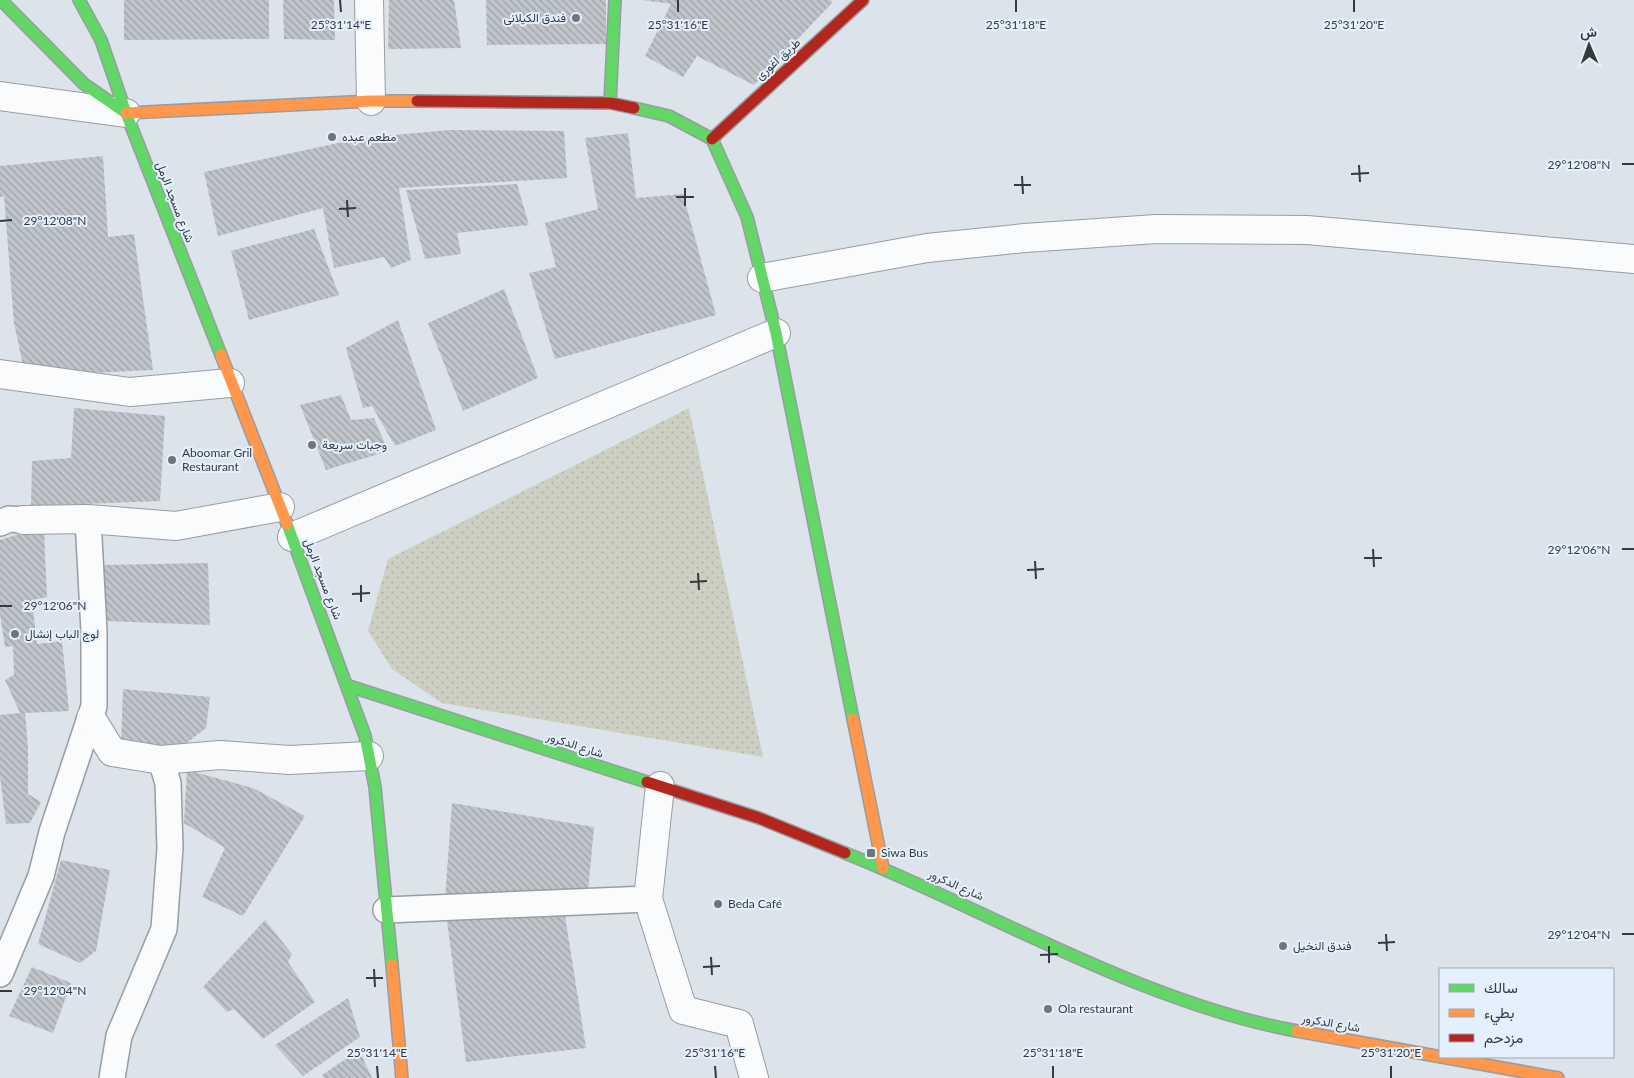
<svg xmlns="http://www.w3.org/2000/svg" width="1634" height="1078" font-family="Lato,Vazirmatn,sans-serif">
<style>
.grass{fill:url(#grass-dots)}
.building{fill:url(#building-back-hatch)}
.lines{fill:none;stroke-linecap:round;stroke-linejoin:round}
.lane-casing{stroke:#989da2;stroke-width:28}
.street-casing{stroke:#989da2;stroke-width:30}
.fast-casing{stroke:#989da2;stroke-width:14}
.slow-casing{stroke:#989da2;stroke-width:14}
.jam-casing{stroke:#989da2;stroke-width:14}
.lane{stroke:#fafbfc;stroke-width:25}
.street{stroke:#fafbfc;stroke-width:28}
.fast{stroke:#63d668;stroke-width:11}
.slow{stroke:#ff974d;stroke-width:11}
.jam{stroke:#b3261e;stroke-width:11}
.ticks{fill:none;stroke:#353a3f;stroke-width:2}
.poi-dot{fill:#70757b;stroke:#e4f0fd;stroke-width:2}
.labels{text-anchor:middle;stroke-width:4;stroke-linejoin:round;paint-order:stroke}
.poi-label{font-size:12px;fill:#353a3f;stroke:#e4f0fd;text-anchor:start}
.street-label{font-size:12px;fill:#353a3f;stroke:#e4f0fd}
.ticks-label{font-size:12px;text-anchor:middle;fill:#353a3f;stroke:#e4f0fd;stroke-width:4;stroke-linejoin:round;paint-order:stroke}
</style>
<defs>
<pattern id="grass-dots" width="8" height="8" patternUnits="userSpaceOnUse" patternTransform="scale(1.25)"><rect width="8" height="8" fill="#cccfc2"/><path d="M2 2h.1M6 6h.1" fill="none" stroke="#b0b2a8" stroke-width="1.8" stroke-linecap="round"/></pattern>
<pattern id="building-back-hatch" width="6" height="6" patternUnits="userSpaceOnUse" patternTransform="scale(1.25)"><rect width="6" height="6" fill="#c0c5cb"/><path d="M-1 5l2 2M0 0l6 6M5-1l2 2" fill="none" stroke="#9da1a6"/></pattern>
</defs>
<rect width="100%" height="100%" fill="#dde3ea"/>
<polygon class="grass" points="689,408 763,757 442,703 392,669 368,631 388,559"/>
<g class="building">
<polygon points="124,0 269,0 269,39 124,40"/>
<polygon points="283,0 334,0 335,40 284,39"/>
<polygon points="389,0 454,0 461,48 388,49"/>
<polygon points="486,0 606,0 606,44 487,45"/>
<polygon points="643,0 830,0 833,2 754,85 697,56 683,77 645,56 671,4"/>
<polygon points="450,130 564,131 567,178 399,188 411,260 391,268 384,257 334,268 323,208 218,236 204,172 361,138"/>
<polygon points="628,133 636,198 683,194 716,315 555,359 529,273 556,267 545,223 598,209 585,138"/>
<polygon points="103,156 108,237 134,234 153,370 91,373 23,365 14,323 4,196 0,197 0,166"/>
<polygon points="517,184 529,225 457,233 461,254 425,259 406,190"/>
<polygon points="314,229 339,295 249,320 231,251"/>
<polygon points="504,289 538,378 463,411 428,323"/>
<polygon points="398,320 436,430 395,446 372,406 363,408 346,348"/>
<polygon points="341,395 351,420 374,418 388,451 326,470 300,405"/>
<polygon points="74,408 165,416 160,501 31,506 32,461 71,458"/>
<polygon points="44,532 47,597 32,600 37,644 62,641 69,711 25,713 28,748 28,794 41,802 30,823 6,824 0,776 0,715 20,713 5,680 14,675 13,646 5,647 0,614 0,540 23,533"/>
<polygon points="208,563 210,625 105,621 103,565"/>
<polygon points="123,689 210,697 206,728 180,748 121,744"/>
<polygon points="187,770 253,788 305,816 243,916 202,897 225,848 184,823"/>
<polygon points="452,803 594,827 588,892 445,899"/>
<polygon points="61,860 110,870 96,951 80,963 38,944"/>
<polygon points="565,916 586,1048 466,1062 447,921"/>
<polygon points="265,920 292,954 288,962 315,1002 263,1039 234,1009 227,1012 203,987"/>
<polygon points="32,967 71,983 53,1033 9,1016"/>
<polygon points="348,998 360,1037 303,1076 275,1045"/>
<polygon points="359,1050 372,1078 324,1078 322,1075"/>
</g>
<g class="lines">
<g class="lane-casing">
<g id="lane">
<polyline points="0,523 9,519 23,520"/>
<polyline points="386,910 648,899"/>
<polyline points="0,974 41,876 52,832 94,706 94,631 88,519"/>
<polyline points="112,1078 119,1036 164,929 170,848 168,783 161,760"/>
</g>
</g>
<g class="street-casing">
<g id="street">
<polyline points="369,0 371,101"/>
<polyline points="0,96 126,113"/>
<polyline points="762,278 927,248 1025,238 1156,229 1307,230 1634,259"/>
<polyline points="0,374 130,392 230,383"/>
<polyline points="23,520 88,519 176,526 280,507"/>
<polyline points="292,537 776,333"/>
<polyline points="91,718 112,752 161,760 220,755 290,760 369,756"/>
<polyline points="660,786 648,899 683,1010 739,1024 754,1078"/>
</g>
</g>
<g class="fast-casing">
<g id="fast">
<polyline points="1,0 84,84 126,113"/>
<polyline points="79,0 101,40 126,113 221,355"/>
<polyline points="610,103 615,0"/>
<polyline points="634,108 669,116 712,139 747,217 776,333 853,719"/>
<polyline points="287,524 365,736 375,787 392,965"/>
<polyline points="349,686 647,782"/>
<path d="M845,853C990,911 1142,1003 1297,1031"/>
</g>
</g>
<g class="slow-casing">
<g id="slow">
<polyline points="126,113 371,101 417,101"/>
<polyline points="221,355 287,524"/>
<polyline points="853,719 883,868"/>
<polyline points="392,965 402,1078"/>
<polyline points="1297,1031 1558,1078"/>
</g>
</g>
<g class="jam-casing">
<g id="jam">
<polyline points="417,101 610,103 634,108"/>
<polyline points="712,139 863,0"/>
<polyline points="647,782 759,818 845,853"/>
</g>
</g>
<use href="#lane" class="lane"/>
<use href="#street" class="street"/>
<use href="#fast" class="fast"/>
<use href="#slow" class="slow"/>
<use href="#jam" class="jam"/>
</g>
<path class="ticks" d="M340,0L341,12M678,0V12M1016,0V12M1354,0V12M1622,164H1634M1359,165L1360,182M1351,174L1369,173M1022,176L1023,194M1014,185H1031M685,188V206M676,197H694M347,200L348,217M339,209L356,208M0,221L12,220M1373,549L1374,567M1622,549H1634M1364,558H1382M1035,561L1036,579M1027,570L1044,569M698,573L699,590M690,582L707,581M361,585V602M352,594L370,593M0,606H12M1386,934L1387,951M1622,934H1634M1378,943L1395,942M1049,946V963M1040,955L1058,954M711,957L712,975M703,967L720,966M374,969L375,987M366,978H383M0,991H12M377,1066L378,1078M715,1066L716,1078M1053,1066V1078M1391,1066V1078"/>
<g class="poi-dot">
<circle cx="576" cy="18" r="5"/>
<circle cx="332" cy="137" r="5"/>
<circle cx="312" cy="445" r="5"/>
<circle cx="172" cy="460" r="5"/>
<circle cx="15" cy="634" r="5"/>
<rect x="866" y="848" width="10" height="10" rx="2.5"/>
<circle cx="718" cy="904" r="5"/>
<circle cx="1283" cy="946" r="5"/>
<circle cx="1048" cy="1009" r="5"/>
</g>
<g class="labels">
<g class="poi-label">
<text x="566" y="22" text-anchor="end">فندق الكيلانى</text>
<text x="342" y="141">مطعم عبده</text>
<text x="322" y="449">وجبات سريعة</text>
<text x="182" y="457">Aboomar Gril<tspan x="182" dy="14">Restaurant</tspan></text>
<text x="25" y="638">لوج الباب إنشال</text>
<text x="881" y="857">Siwa Bus</text>
<text x="728" y="908">Beda Café</text>
<text x="1293" y="950">فندق النخيل</text>
<text x="1058" y="1013">Ola restaurant</text>
</g>
<g class="street-label">
<text transform="translate(778 59) rotate(-42)" y="4">طريق اغورى</text>
<text transform="translate(175 202) rotate(69)" y="4">شارع مسجد الرمل</text>
<text transform="translate(323 579) rotate(69)" y="4">شارع مسجد الرمل</text>
<text transform="translate(575 745) rotate(18)" y="4">شارع الدكرور</text>
<text transform="translate(956 885) rotate(24)" y="4">شارع الدكرور</text>
<text transform="translate(1331 1023) rotate(10)" y="4">شارع الدكرور</text>
</g>
</g>
<g class="ticks-label">
<text x="341" y="29">25°31'14"E</text>
<text x="678" y="29">25°31'16"E</text>
<text x="1016" y="29">25°31'18"E</text>
<text x="1354" y="29">25°31'20"E</text>
<text x="1579" y="169">29°12'08"N</text>
<text x="55" y="225">29°12'08"N</text>
<text x="1579" y="554">29°12'06"N</text>
<text x="55" y="610">29°12'06"N</text>
<text x="1579" y="939">29°12'04"N</text>
<text x="55" y="995">29°12'04"N</text>
<text x="377" y="1057">25°31'14"E</text>
<text x="715" y="1057">25°31'16"E</text>
<text x="1053" y="1057">25°31'18"E</text>
<text x="1391" y="1057">25°31'20"E</text>
</g>
<rect x="1439" y="968" width="175" height="90" fill="#e4f0fd" stroke="#9ea7b1"/>
<rect x="1449" y="984" width="25" height="8" fill="#63d668" stroke="#9ea7b1"/>
<text x="1484" y="993" font-size="15" fill="#353a3f">سالك</text>
<rect x="1449" y="1009" width="25" height="8" fill="#ff974d" stroke="#9ea7b1"/>
<text x="1484" y="1018" font-size="15" fill="#353a3f">بطيء</text>
<rect x="1449" y="1034" width="25" height="8" fill="#b3261e" stroke="#9ea7b1"/>
<text x="1484" y="1043" font-size="15" fill="#353a3f">مزدحم</text>
<g transform="translate(1589 45) rotate(358)" stroke="#e4f0fd" stroke-width="4" paint-order="stroke">
<path d="M0-4L9 19L0 12L-9 19Z" fill="#353a3f"/>
<text y="-8" font-size="14" font-weight="bold" text-anchor="middle" fill="#353a3f">ش</text>
</g>
</svg>
